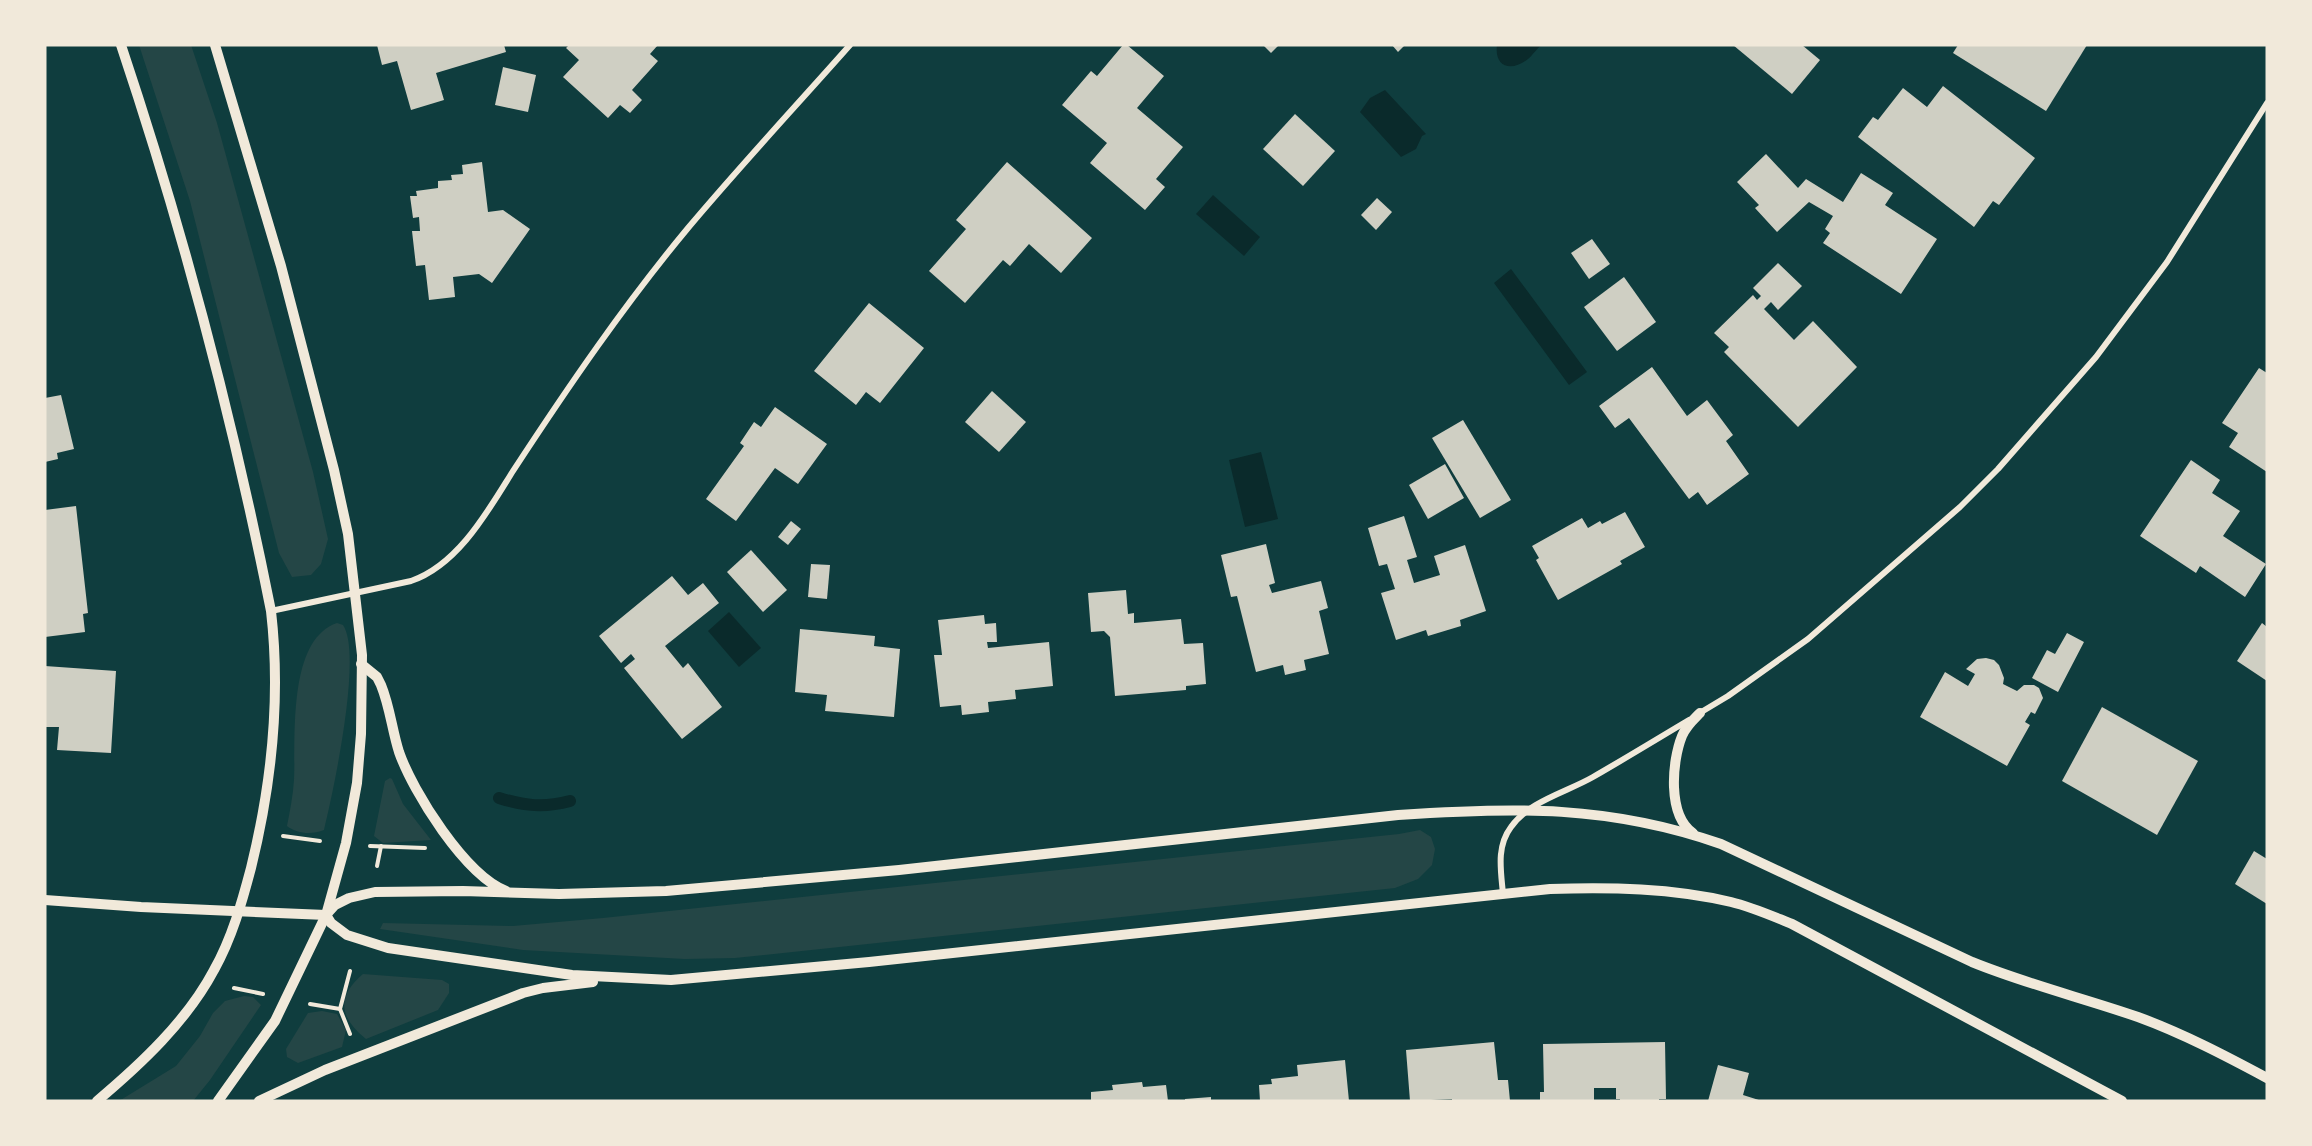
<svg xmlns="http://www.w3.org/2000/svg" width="2312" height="1146" font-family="Ubuntu,sans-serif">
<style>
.green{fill:#244646}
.water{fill:#0a2a2b}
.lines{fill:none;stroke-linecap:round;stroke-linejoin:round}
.stream{stroke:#0a2a2b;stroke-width:12}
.building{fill:#cfcfc3}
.path{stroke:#f1e9da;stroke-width:4}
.minor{stroke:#f1e9da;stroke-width:6}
.tertiary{stroke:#f1e9da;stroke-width:10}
</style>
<rect width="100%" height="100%" fill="#0f3d3e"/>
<g class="green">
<polygon points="139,45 191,45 217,123 313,472 328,539 321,564 311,575 292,577 279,553 190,201"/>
<path d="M337,623L343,625C363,654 333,793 324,830C312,835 297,834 287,826C290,811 293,795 294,780C296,738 287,640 337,623Z"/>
<polygon points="390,778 392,779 403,804 431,840 383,843 374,836 385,781"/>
<polygon points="1420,830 1431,837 1435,849 1432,865 1418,879 1395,888 735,958 685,959 523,950 380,929 383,923 513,926 603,918 1399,834"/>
<path d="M363,974L442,980L449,984V993L438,1010L366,1039C339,1017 336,997 363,974Z"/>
<polygon points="244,996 253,997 261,1005 210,1080 193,1101 119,1101 176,1066 200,1036 213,1013 225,1001"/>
<polygon points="322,1011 337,1014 346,1030 342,1047 298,1063 287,1057 286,1049 308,1013"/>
</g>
<g class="water">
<path d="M1497,45H1542C1536,49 1533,55 1528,59C1512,72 1494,68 1497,45Z"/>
<polygon points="1385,90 1426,134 1422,136 1416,149 1401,157 1360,112 1370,98"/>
<polygon points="1213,195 1260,237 1244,256 1196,214"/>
<polygon points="1511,269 1587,372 1569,385 1494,283"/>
<polygon points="1261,452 1278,519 1245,527 1229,460"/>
<polygon points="729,612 761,648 739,667 708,631"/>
</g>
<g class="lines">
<path class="stream" d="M499,798C525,806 544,808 570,801"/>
</g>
<g class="building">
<polygon points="377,45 504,45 506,52 436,73 444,100 411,110 397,61 382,65"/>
<polygon points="569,45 658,45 650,54 658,61 632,90 642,100 630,113 620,105 608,118 563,77 579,60 566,48"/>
<polygon points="1123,45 1127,45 1164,76 1137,108 1183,147 1156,179 1165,187 1145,210 1090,163 1107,143 1062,105 1091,71 1097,76"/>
<polygon points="1263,45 1279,45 1271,53"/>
<polygon points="1392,45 1405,45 1398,52"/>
<polygon points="1733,45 1802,45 1820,60 1792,94"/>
<polygon points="1958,45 2087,45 2046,111 1953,53"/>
<polygon points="503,67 536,75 528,112 495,105"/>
<polygon points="1943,86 2035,158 1999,205 1993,201 1974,227 1858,137 1873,117 1878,120 1903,88 1927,107"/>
<polygon points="1295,114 1335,151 1303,186 1263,149"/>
<polygon points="1766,154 1798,188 1806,179 1843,202 1861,173 1893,193 1885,205 1937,239 1901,294 1823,243 1830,233 1825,229 1833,216 1809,202 1777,232 1755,208 1759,205 1737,182"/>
<polygon points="482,162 488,212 503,210 530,229 492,283 479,274 453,277 455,297 429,300 425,265 416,266 412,231 420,231 419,217 413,218 410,196 417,196 416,191 438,188 438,181 452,180 451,175 463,174 462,165"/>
<polygon points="1007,162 1092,238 1061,273 1029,244 1010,266 1003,260 965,303 929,271 966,229 956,220"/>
<polygon points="1377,198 1392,212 1376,230 1361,215"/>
<polygon points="1592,239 1610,264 1589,279 1571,253"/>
<polygon points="1778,263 1802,286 1778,310 1771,302 1764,309 1794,340 1813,321 1857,367 1798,427 1724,352 1729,347 1714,333 1753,295 1757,300 1761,296 1753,288"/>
<polygon points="1624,277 1656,322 1617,351 1584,307"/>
<polygon points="869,303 924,348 880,403 866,392 856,405 814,371"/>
<polygon points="1652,367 1687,416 1707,400 1733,435 1726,441 1749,474 1707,505 1698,492 1689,499 1629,418 1615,428 1599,406"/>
<polygon points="2259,368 2267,373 2267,472 2229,447 2238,433 2222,423"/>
<polygon points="992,391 1026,422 999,452 965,422"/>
<polygon points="61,395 74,449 57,453 58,459 45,462 45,398"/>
<polygon points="775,407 827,444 798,484 775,468 736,521 706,499 744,446 740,443 754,422 761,427"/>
<polygon points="1463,420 1511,500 1480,518 1432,438"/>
<polygon points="2191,460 2220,480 2212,493 2240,511 2223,536 2266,564 2245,597 2200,566 2196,573 2140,536"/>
<polygon points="1445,464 1464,498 1428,519 1409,485"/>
<polygon points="76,506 88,613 83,614 85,632 45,637 45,510"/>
<polygon points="1625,512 1645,547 1620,561 1622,564 1558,600 1536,560 1539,558 1532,546 1582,518 1588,528 1600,521 1602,524"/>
<polygon points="1404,516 1417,557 1407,560 1414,583 1440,575 1434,556 1465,545 1486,611 1460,620 1461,626 1428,636 1426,630 1396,640 1381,593 1395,589 1387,564 1379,566 1368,528"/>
<polygon points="791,521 801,529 788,545 778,537"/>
<polygon points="1266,544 1275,583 1269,585 1272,593 1321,581 1328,608 1319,611 1329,654 1304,660 1306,670 1285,675 1283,665 1256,672 1237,596 1231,597 1221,555"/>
<polygon points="751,550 787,590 763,612 727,572"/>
<polygon points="811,564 830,565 827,599 808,597"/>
<polygon points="672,576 688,595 703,583 719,603 665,646 683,668 688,663 722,707 682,739 624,668 635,659 631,654 621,663 599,636"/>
<polygon points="1126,590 1128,614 1134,613 1134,623 1181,619 1184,644 1203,643 1206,684 1186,686 1186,690 1115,696 1110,637 1104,631 1091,632 1088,593"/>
<polygon points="984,615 985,624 996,623 997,642 987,642 988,648 1049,642 1053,686 1015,690 1016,699 988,702 989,712 962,715 961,705 940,707 934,655 942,655 938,620"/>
<polygon points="2262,623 2267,627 2267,681 2237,661"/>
<polygon points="800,629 875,636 874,646 900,649 894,717 825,711 827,695 795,692"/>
<polygon points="2067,633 2084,642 2058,692 2032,678 2047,650 2055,654"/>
<polygon points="1986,658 1994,660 1999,665 2004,678 2003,684 2017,691 2024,685 2034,685 2039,688 2043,698 2035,714 2031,712 2025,722 2030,725 2007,766 1920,717 1945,672 1968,686 1975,674 1966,669 1977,659"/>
<polygon points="45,666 116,671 111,753 57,750 59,727 45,727"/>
<polygon points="2102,707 2198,761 2157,835 2062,781"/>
<polygon points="2254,851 2267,859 2267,904 2235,884"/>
<polygon points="1494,1042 1498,1080 1508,1080 1510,1101 1452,1101 1452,1099 1410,1101 1406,1050"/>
<polygon points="1665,1042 1666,1099 1659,1099 1659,1101 1620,1101 1620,1099 1616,1099 1616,1088 1594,1088 1594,1101 1540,1101 1540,1092 1544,1092 1543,1044"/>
<polygon points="1345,1060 1349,1101 1260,1101 1259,1085 1272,1084 1271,1079 1298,1076 1297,1065"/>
<polygon points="1718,1065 1749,1073 1743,1095 1762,1101 1708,1101"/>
<polygon points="1142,1082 1143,1087 1166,1085 1168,1101 1091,1101 1091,1092 1113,1090 1112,1085"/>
<polygon points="1211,1097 1211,1101 1185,1101 1185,1099"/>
</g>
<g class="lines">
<g class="path">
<polyline points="283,836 320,841"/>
<polyline points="370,846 425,848"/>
<polyline points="377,866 381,846"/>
<polyline points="350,971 340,1009 350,1034"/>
<polyline points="234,988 263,994"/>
<polyline points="310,1004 340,1009"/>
</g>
<g class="minor">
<path d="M271,611L411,581C458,565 488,511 513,471C568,387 624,305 688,228C740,166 796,106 850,45"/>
<polyline points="1698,714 1728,696 1808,639 1960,507 1998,469 2096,357 2167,262 2267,103"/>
<path d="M1503,894C1501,871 1496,847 1511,827C1529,801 1567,792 1593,777C1626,758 1657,739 1689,720"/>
</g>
<g class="tertiary">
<polyline points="215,45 281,266 334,470 348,534 362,655 361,734 357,783 346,843 326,915 275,1021 218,1101"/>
<path d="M361,664L377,677L381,685C390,707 392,730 399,752C413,792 465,875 506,891"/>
<path d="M1693,833C1667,815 1672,761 1682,736C1686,726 1693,720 1700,713"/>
<polyline points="45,900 141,907 326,915"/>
<path d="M326,915L335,905L349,898L375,892L463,891L559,894L666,891L899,870L1398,815C1515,807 1609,805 1721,844L1972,962C2026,984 2083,998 2138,1017C2182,1033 2226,1056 2267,1078"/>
<path d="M326,915L331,923L347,935L388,948L572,975L671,980L869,962L1550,889C1610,887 1672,888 1731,902C1752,907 1772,916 1792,924L2122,1101"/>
<path d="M97,1101C141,1064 187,1021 214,970C232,938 242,902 251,868C272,783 281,698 271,611C233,420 183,230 121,45"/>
<polyline points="259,1101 325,1070 523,993 543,988 593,982"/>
</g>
</g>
<rect width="2312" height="1146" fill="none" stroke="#f1e9da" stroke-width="93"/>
</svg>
